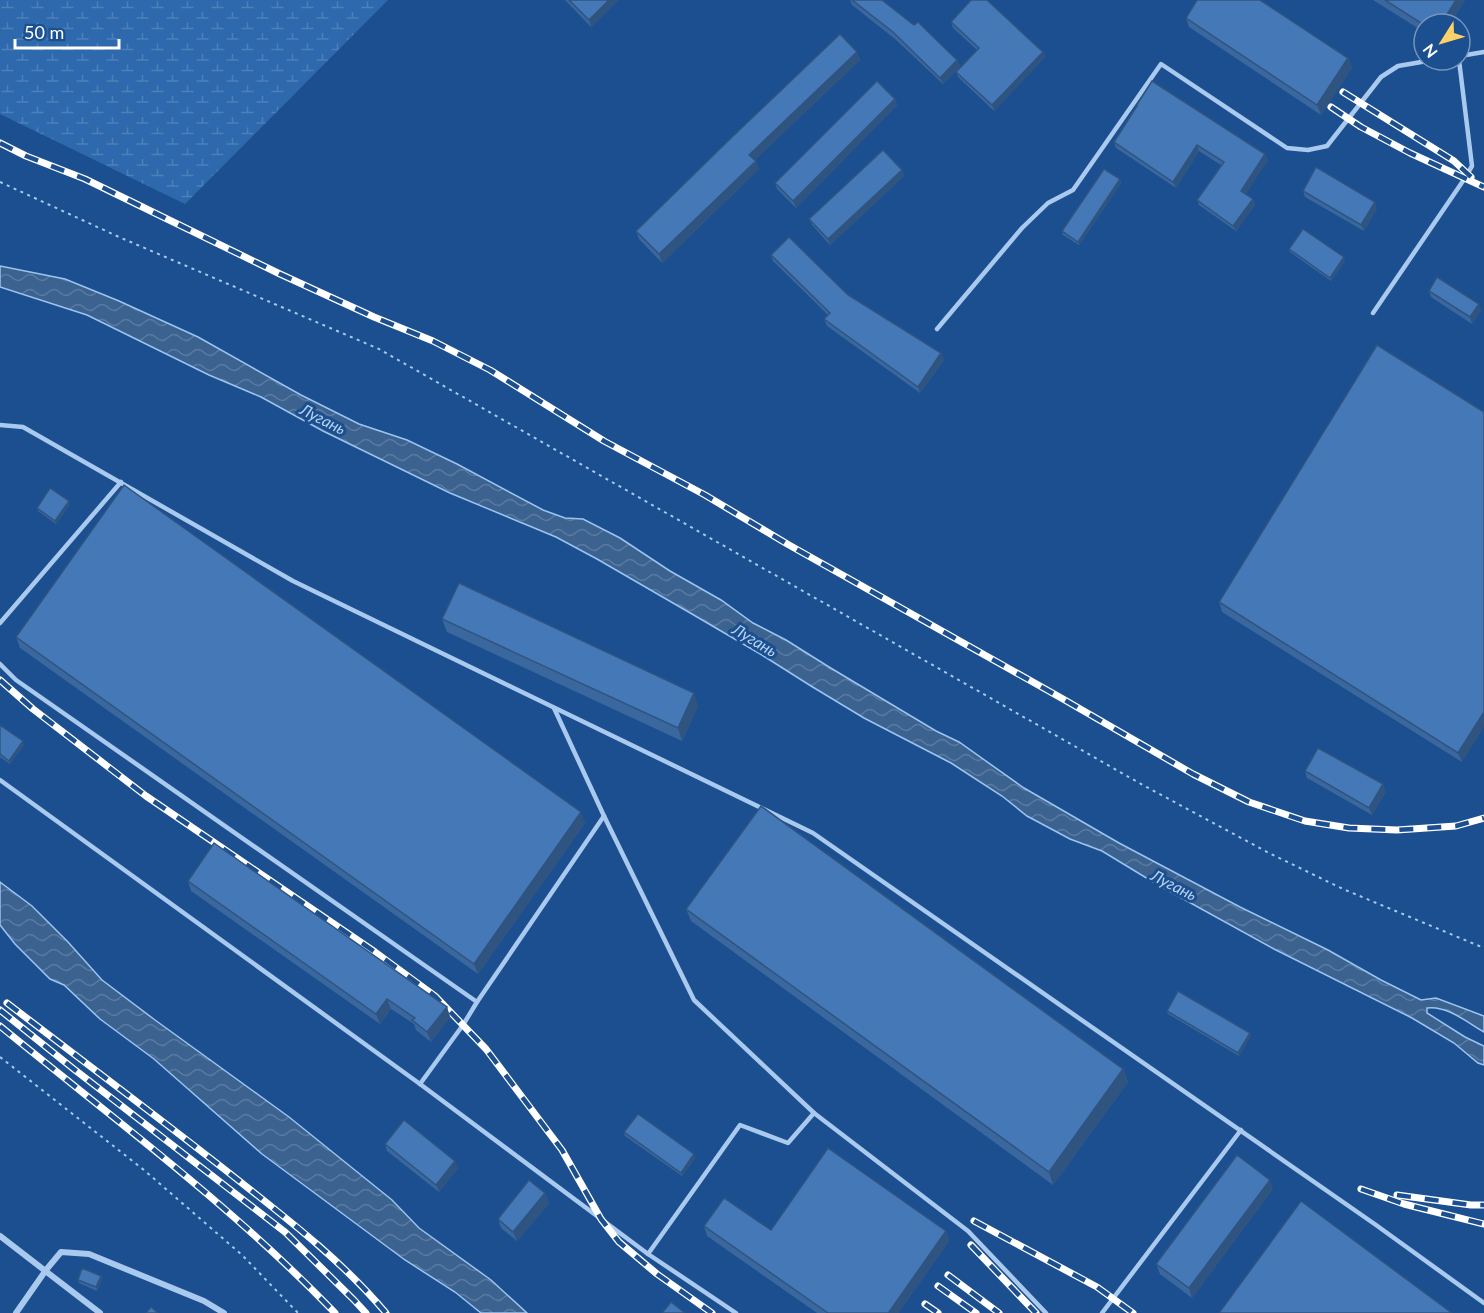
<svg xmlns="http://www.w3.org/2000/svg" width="1484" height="1313" font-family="Lato,sans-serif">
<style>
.wetland{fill:url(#wetland-marsh)}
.water{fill:url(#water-waves);stroke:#9cc4f0;stroke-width:1.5}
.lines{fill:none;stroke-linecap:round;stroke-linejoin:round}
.path{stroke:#a9c9ee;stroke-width:2;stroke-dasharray:3 4.5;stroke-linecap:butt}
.lane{stroke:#a9c9ee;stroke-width:4.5}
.street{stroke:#a9c9ee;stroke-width:6}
.rail-casing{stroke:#fff;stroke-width:7}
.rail{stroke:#1b4f8f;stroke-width:4.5;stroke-dasharray:14;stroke-linecap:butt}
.wall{fill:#3a679d}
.shaded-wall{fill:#305480}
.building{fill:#4478b7;stroke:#305480;stroke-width:1.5}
.labels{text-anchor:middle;stroke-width:6;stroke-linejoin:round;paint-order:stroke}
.water-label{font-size:16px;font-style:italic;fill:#b5d3f5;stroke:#1b4f8f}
</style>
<defs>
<pattern id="wetland-marsh" width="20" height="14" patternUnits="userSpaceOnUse" patternTransform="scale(1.5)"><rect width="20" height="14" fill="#2e69ad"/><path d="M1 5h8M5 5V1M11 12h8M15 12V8" fill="none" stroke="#4d80b9"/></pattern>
<pattern id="water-waves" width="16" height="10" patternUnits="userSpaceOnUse" patternTransform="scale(1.5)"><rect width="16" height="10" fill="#3c6290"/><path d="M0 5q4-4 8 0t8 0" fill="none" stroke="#597aa1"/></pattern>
</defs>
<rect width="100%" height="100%" fill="#1b4f8f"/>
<polygon class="wetland" points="0,0 388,0 185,204 0,114"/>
<g class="water">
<path d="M0,266L65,279L119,301L198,337L301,395L359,424L407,440L457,464L543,510L565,518L583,519L620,538L670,571L721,600L753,623L786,640L829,667L936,731L959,742L1024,788L1119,843L1240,907L1328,950L1381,980L1421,1000L1436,998L1484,1016V1032C1468,1023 1447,1005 1427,1008V1013L1465,1037L1484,1046V1065L1478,1063L1454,1043L1412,1018L1274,949L1158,885L1102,851L1070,839L1027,816L1002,796L951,763L864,718L811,686L762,655L692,614L597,559L556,537L450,493L323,431L261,397L209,375L87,315L0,287Z"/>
<polygon points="0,882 32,906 68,942 102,980 155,1020 289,1117 392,1200 419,1228 491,1280 527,1313 481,1313 455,1292 405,1260 262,1154 154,1059 100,1019 64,985 50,979 15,944 0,925"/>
</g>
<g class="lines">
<g class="path">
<polyline points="0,182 119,237 379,349 1141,784 1269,853 1343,889 1484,948"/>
<polyline points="0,1057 144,1170 242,1255 298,1313"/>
</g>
<g class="lane">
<polyline points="1460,56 1484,52"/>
<polyline points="1373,313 1465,178 1472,166 1459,60"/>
<polyline points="937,329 1022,228 1048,203 1073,190 1161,64 1287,148 1308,150 1327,146 1381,77 1398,66 1433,60"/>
<polyline points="0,425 23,427 293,581 813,833 1376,1225 1484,1303"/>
<polyline points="0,623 121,482"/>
<polyline points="0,664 16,680 477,1002"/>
<polyline points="554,708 604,816 694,1000 814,1113 968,1231 1046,1313"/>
<polyline points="0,780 420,1084 648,1254 736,1313"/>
<polyline points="420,1084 463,1025 477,1002 604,816"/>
<polyline points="648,1254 740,1125 788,1143 814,1113"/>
<polyline points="1102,1313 1241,1130"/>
</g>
<g class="street">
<polyline points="0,1236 100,1313"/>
<polyline points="16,1313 46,1270 61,1252 89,1254 204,1301 224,1313"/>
</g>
<g class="rail-casing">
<g id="rail">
<polyline points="1343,92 1454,161 1471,177"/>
<polyline points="1331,107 1361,127 1410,153 1484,187"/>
<polyline points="0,143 26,156 85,179 280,274 374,317 433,341 490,370 604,441 705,495 789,545 1063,699 1193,774 1249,802 1305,821 1349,828 1397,830 1456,826 1484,818"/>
<polyline points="0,680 33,709 146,796 375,952 435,996 486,1049 562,1150 601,1219 619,1242 657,1274 712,1313"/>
<path d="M7,1003C84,1062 162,1120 238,1180C290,1221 343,1262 386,1313"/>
<polyline points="0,1010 75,1070 285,1232 354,1300 366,1313"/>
<path d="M0,1026C115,1120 231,1205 335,1313"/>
<polyline points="1361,1189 1404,1204 1484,1224"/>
<polyline points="1397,1195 1471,1205 1484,1205"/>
<polyline points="974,1221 1097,1287 1133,1313"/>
<polyline points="971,1245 1036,1313"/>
<polyline points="948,1275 999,1313"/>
<polyline points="938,1286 976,1313"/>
<polyline points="925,1304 938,1313"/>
</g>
</g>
<use href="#rail" class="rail"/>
</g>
<g class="wall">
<polygon points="565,0 618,0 591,27"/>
<polygon points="850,0 882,0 957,60 960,66 943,84 895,39 852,5"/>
<polygon points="1373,0 1465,0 1450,24 1424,24 1424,32"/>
<polygon points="1186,18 1348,58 1352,68 1321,115 1189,27"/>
<polygon points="951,22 1043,52 1045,57 994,111 958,77 956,72 977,50 953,28"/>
<polygon points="857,52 860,60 755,160 759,169 662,263 639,239 636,231"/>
<polygon points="895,99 897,105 796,208 777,189 775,183"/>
<polygon points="1136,106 1268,160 1245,194 1253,199 1255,205 1236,231 1199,205 1197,200 1221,165 1199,151 1176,188 1116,148 1114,142 1136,107"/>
<polygon points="902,170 904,176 830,245 812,225 809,219"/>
<polygon points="1120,179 1121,183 1079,245 1063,235 1062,231"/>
<polygon points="1303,191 1377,208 1364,231 1305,197"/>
<polygon points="1289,249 1345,261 1331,281 1290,252"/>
<polygon points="771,255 848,295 941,353 944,360 920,393 827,326 824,319 828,315 773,261"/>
<polygon points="1429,291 1481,310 1472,324 1431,297"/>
<polygon points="1484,412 1462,762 1222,612 1219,602"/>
<polygon points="70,504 56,524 38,511 37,508"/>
<polygon points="442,619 698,706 682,741 447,632"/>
<polygon points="16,637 585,823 478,974 20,648"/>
<polygon points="0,725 24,745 10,764 0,757"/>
<polygon points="1305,771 1386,791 1372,815 1307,778"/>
<polygon points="188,881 447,1007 450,1017 431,1042 416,1030 414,1024 391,1009 380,1024 191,891"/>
<polygon points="686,909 1123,1069 1128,1082 1053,1185 691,921"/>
<polygon points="1167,1011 1250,1033 1251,1036 1239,1056 1168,1014"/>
<polygon points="624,1132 695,1158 682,1176 625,1136"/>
<polygon points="385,1144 458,1168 439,1192 387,1151"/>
<polygon points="1273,1189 1192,1298 1160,1274 1156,1264"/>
<polygon points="545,1193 549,1203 517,1241 501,1228 498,1219"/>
<polygon points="704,1226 771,1230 946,1231 949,1241 898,1313 817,1313 707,1236"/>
<polygon points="101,1276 102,1279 97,1291 79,1283 78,1280"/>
</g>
<g class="shaded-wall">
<polygon points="609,0 618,0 591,27 589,20"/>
<polygon points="1456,0 1465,0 1450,24 1441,24"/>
<polygon points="857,52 860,60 752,163 749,155"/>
<polygon points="1043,52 1045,57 994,111 992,105"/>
<polygon points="1348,58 1352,68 1321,115 1317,105"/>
<polygon points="957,60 960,66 943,84 940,78"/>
<polygon points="895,99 897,105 796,208 793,201"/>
<polygon points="1197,145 1199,151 1176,188 1173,182"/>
<polygon points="1265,154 1268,160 1244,197 1241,191"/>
<polygon points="756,161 759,169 662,263 659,254"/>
<polygon points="902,170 904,176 830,245 828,239"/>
<polygon points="1120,179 1121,183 1079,245 1078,242"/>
<polygon points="1253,199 1255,205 1236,231 1233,226"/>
<polygon points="1375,202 1377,208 1364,231 1361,225"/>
<polygon points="1344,257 1345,261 1331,281 1330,278"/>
<polygon points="1479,304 1481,310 1472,324 1470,317"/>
<polygon points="941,353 944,360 920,393 918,387"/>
<polygon points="69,501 70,504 56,524 55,521"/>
<polygon points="694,693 698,706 682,741 678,728"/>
<polygon points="1484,712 1484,727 1462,762 1458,753"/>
<polygon points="23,741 24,745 10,764 9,761"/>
<polygon points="1383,784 1386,791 1372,815 1369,808"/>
<polygon points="581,812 585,823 478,974 474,964"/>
<polygon points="387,999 391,1009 380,1024 376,1014"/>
<polygon points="447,1007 450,1017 431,1042 427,1032"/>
<polygon points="1250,1033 1251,1036 1239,1056 1238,1053"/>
<polygon points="1123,1069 1128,1082 1053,1185 1049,1172"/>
<polygon points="694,1154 695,1158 682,1176 681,1173"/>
<polygon points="455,1161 458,1168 439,1192 436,1185"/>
<polygon points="1270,1180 1273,1189 1192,1298 1189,1288"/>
<polygon points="545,1193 549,1203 517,1241 513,1232"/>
<polygon points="946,1231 949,1241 898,1313 889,1313"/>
<polygon points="101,1276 102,1279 97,1291 96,1287"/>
</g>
<g class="building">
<polygon points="569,0 609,0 589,20"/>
<polygon points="852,0 882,0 914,25 918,22 957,60 940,78 893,32"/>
<polygon points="971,0 987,0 1043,52 992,105 956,72 979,48 951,22"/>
<polygon points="1197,0 1260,0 1348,58 1317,105 1186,18"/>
<polygon points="1385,0 1456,0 1441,24 1424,25"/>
<polygon points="840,34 857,52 749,155 756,161 659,254 636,231 732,137"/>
<polygon points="877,81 895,99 793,201 775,183"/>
<polygon points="1152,81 1265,154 1241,191 1253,199 1233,226 1197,200 1224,162 1197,145 1173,182 1114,142 1137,106 1136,106"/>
<polygon points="883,150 902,170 828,239 809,219"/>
<polygon points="1316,167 1375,202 1361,225 1303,191"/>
<polygon points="1104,169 1120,179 1078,242 1062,231"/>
<polygon points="1303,229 1344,257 1330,278 1289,249"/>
<polygon points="789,237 848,295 941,353 918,387 824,319 830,313 771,255"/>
<polygon points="1437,277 1479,304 1470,317 1429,291"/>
<polygon points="1377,345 1484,412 1484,712 1458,753 1219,602"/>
<polygon points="124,485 581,812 474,964 16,637"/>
<polygon points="50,488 69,501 55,521 37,508"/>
<polygon points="459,583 694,693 678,728 442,619"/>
<polygon points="0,725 23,741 9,761 0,754"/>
<polygon points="1318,748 1383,784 1369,808 1305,771"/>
<polygon points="761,806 1123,1069 1049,1172 686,909"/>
<polygon points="214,843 447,1007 427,1032 412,1020 415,1018 387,999 376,1014 188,881"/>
<polygon points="1178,991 1250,1033 1238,1053 1167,1011"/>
<polygon points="638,1114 694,1154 681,1173 624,1132"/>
<polygon points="404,1120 455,1161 436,1185 385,1144"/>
<polygon points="828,1148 946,1231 889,1312 889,1313 828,1313 704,1226 724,1198 771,1230"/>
<polygon points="1237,1155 1270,1180 1189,1288 1156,1264"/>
<polygon points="529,1180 545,1193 513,1232 498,1219"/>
<polygon points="1301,1201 1452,1313 1219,1313"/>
<polygon points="82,1268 101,1276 96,1287 78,1280"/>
<polygon points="671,1302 685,1313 662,1313"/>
<polygon points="151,1307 158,1313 146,1313"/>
</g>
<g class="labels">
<g class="water-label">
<text transform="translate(323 419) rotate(27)" y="6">Лугань</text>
<text transform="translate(755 640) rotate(31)" y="6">Лугань</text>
<text transform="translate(1174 885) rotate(27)" y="6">Лугань</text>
</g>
</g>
<g transform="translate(1442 42) rotate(233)"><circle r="28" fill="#1b4f8f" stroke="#7695bc" stroke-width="1.5"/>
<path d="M0-4.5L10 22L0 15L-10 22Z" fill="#ffd166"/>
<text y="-9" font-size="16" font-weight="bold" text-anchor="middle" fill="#ffffff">N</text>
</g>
<path d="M15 39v9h104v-9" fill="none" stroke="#ffffff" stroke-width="3"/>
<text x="24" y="39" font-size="18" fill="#ffffff" stroke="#1b4f8f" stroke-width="4.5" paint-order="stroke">50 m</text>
</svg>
